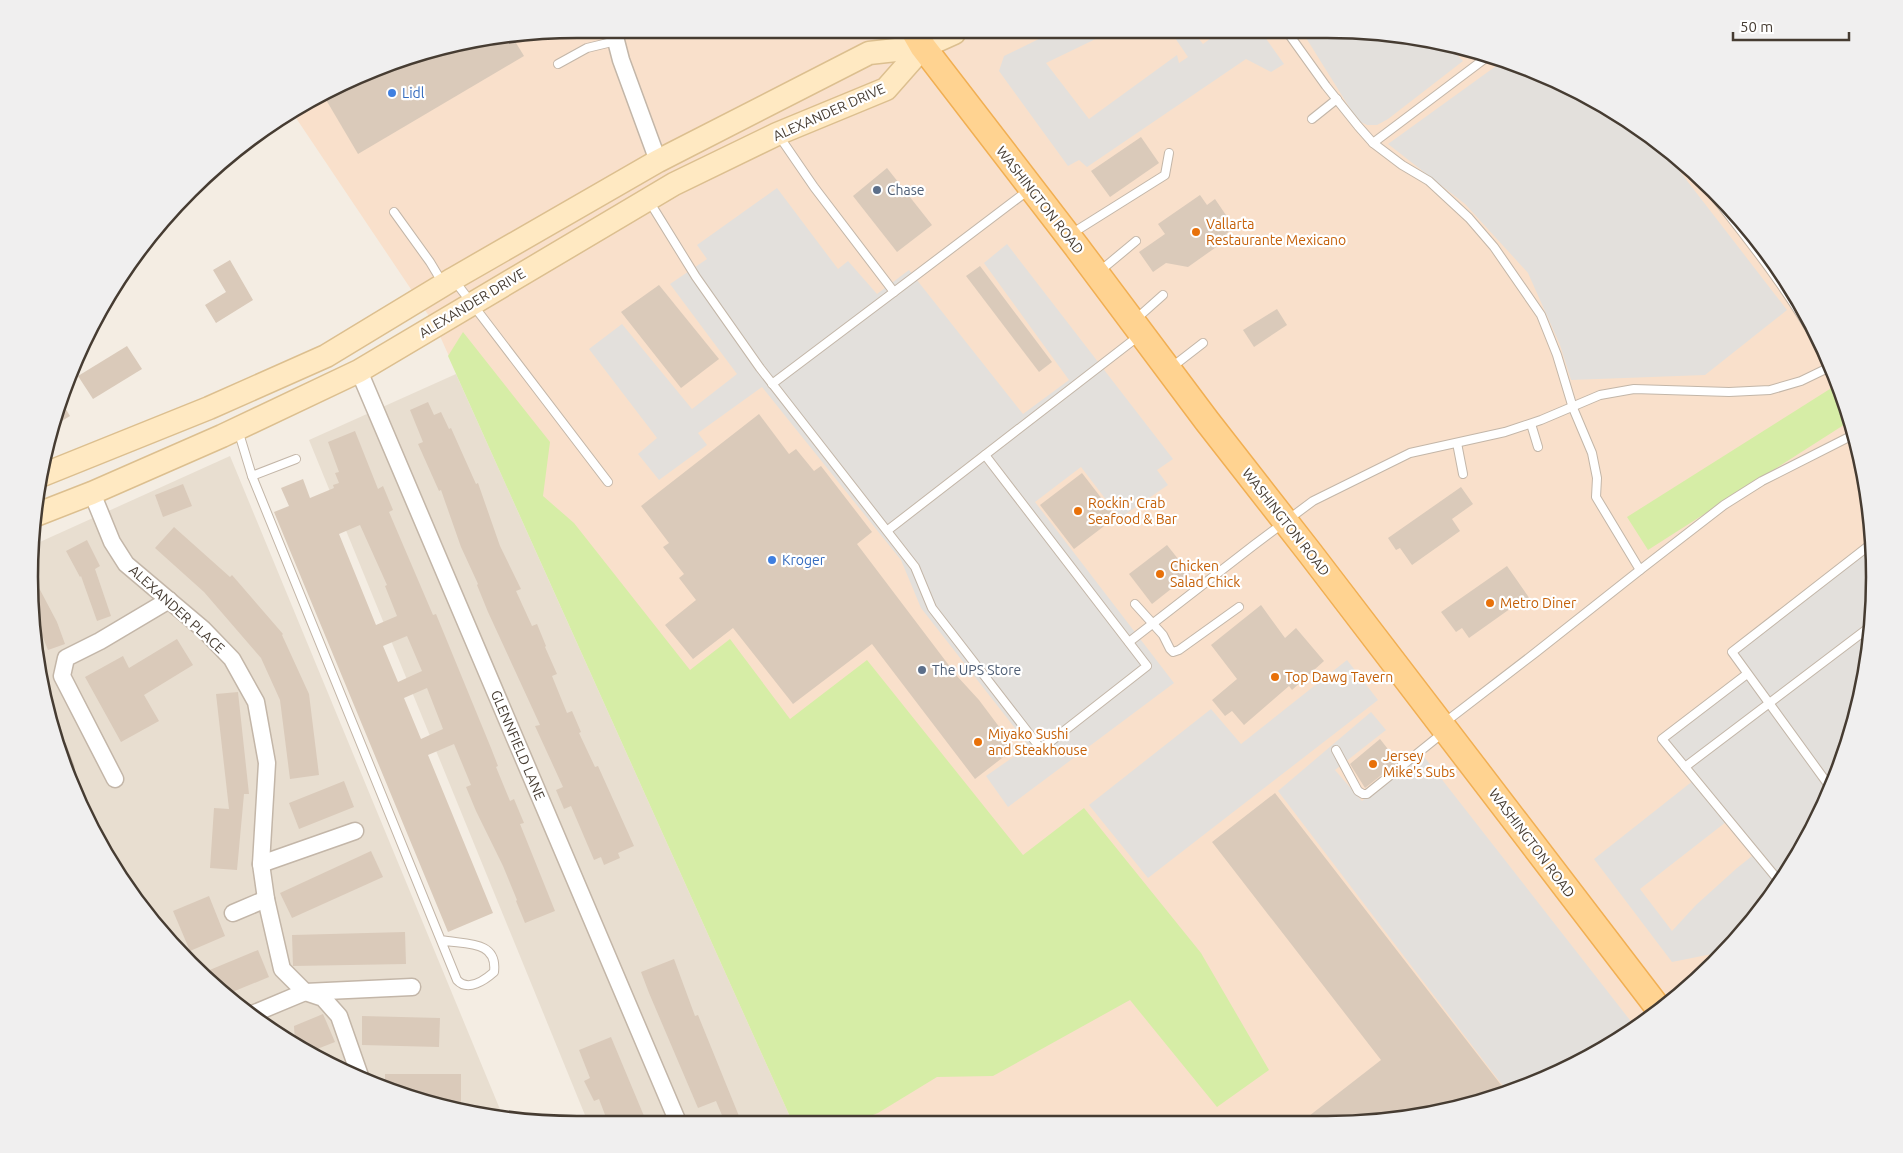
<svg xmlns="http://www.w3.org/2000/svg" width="1903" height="1153" font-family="Ubuntu,sans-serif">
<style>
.residential{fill:#e8ded0}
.commercial{fill:#f9e0cb}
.green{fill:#d6eda6}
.parking{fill:#e3e0dc;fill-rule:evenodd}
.building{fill:#dacaba;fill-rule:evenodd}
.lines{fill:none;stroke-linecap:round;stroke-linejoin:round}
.service-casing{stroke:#c3b6a8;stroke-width:10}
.minor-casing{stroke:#c3b6a8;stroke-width:19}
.secondary-casing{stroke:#dcbf8f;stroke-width:25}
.primary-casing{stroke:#f1af53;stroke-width:28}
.service{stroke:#fff;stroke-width:8}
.minor{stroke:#fff;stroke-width:16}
.secondary{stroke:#ffe9c2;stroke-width:22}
.primary{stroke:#ffd391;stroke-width:25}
.shop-dot{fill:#3f7fe0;stroke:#fff;stroke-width:2}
.service-dot{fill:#5c6f8a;stroke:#fff;stroke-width:2}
.food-dot{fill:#e8710a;stroke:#fff;stroke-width:2}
.labels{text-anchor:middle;stroke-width:4.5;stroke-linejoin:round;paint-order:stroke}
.shop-label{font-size:14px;fill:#366cbe;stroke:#fff;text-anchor:start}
.street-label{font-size:14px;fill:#463c32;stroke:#fff}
.service-label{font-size:14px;fill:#4e5e75;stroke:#fff;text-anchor:start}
.food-label{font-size:14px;fill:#c56008;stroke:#fff;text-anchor:start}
.rim{fill:none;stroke:#463c32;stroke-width:2.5}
</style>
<rect width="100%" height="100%" fill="#f4ede3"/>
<g class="residential">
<polygon points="456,374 792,1121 587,1120 309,440"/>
<polygon points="230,456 504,1119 367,1083 243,1011 189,964 121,881 58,752 33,648 29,576 31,546"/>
</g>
<polygon class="commercial" points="505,33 1398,33 1536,70 1660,142 1738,215 1801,302 1845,400 1870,505 1873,612 1856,718 1818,819 1761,910 1688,988 1600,1051 1469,1106 1363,1123 792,1121 435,325 292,112 334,85 401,58"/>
<g class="green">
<polygon points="463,332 550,442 543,496 574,523 690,670 730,639 790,719 867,660 1023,855 1084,808 1201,953 1269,1070 1217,1107 1130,1000 993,1076 937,1077 878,1113 857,1121 792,1121 448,356"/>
<polygon points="1837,382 1845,400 1850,421 1648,550 1627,517 1833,387"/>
</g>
<g class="parking">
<polygon points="1051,33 1108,33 1046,63 1089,119 1177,55 1179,63 1188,57 1173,35 1163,36 1161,33 1194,33 1203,44 1218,33 1262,33 1284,64 1271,72 1246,59 1087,167 1079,160 1068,166 999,71 1004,56"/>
<polygon points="1303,33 1398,33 1450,47 1463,61 1388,119 1377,125 1367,125 1361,122 1351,110"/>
<polygon points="1503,61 1536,70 1654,138 1787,310 1705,375 1571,380 1560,345 1528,273 1465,204 1388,144"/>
<polygon points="777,188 838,269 848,261 877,294 909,270 1023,414 1069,380 984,263 1007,244 1173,459 1157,470 1168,485 1120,518 1081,467 1035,502 1174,683 1008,807 986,776 1029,746 921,608 901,560 762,387 698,433 707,445 659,480 638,454 657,438 589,349 622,324 692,409 737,374 670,284 707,259 697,245"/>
<path d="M1871,544L1873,612L1856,718L1818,819L1761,910L1722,952L1672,962L1594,859L1694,780L1662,739L1747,674L1732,652ZM1726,822L1752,856L1737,868L1696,905L1672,931L1640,889Z"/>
<polygon points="1347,660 1378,700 1148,878 1089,805 1211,709 1241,744"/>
<polygon points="1371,712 1386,730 1335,770 1362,801 1422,754 1633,1024 1632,1028 1600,1051 1506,1090 1278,791"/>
</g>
<g class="building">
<polygon points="505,33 510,33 524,56 358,154 322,93 334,85 401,58"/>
<polygon points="1141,137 1159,163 1110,197 1091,171"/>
<polygon points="887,168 932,225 897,252 853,196"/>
<polygon points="1200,195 1207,205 1215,199 1230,221 1226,223 1231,230 1226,234 1229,238 1188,267 1166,263 1153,272 1139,252 1165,234 1158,224"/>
<polygon points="230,260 253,300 216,323 205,305 226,292 213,270"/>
<polygon points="980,266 1052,362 1039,372 966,276"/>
<polygon points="659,285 719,359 681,388 621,312"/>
<polygon points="1277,309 1287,325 1254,347 1243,330"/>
<polygon points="127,346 142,369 93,399 78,376"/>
<polygon points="59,398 70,416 52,427 58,401"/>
<polygon points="428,402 434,415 441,412 449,429 451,428 476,484 478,483 500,546 521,589 516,591 532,626 537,624 546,646 545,647 557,674 552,676 567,713 572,711 581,732 579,733 595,767 598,766 634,846 618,853 620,858 604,865 601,857 594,860 571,806 564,809 556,790 563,787 535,726 540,725 488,612 477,585 478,584 461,547 441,490 439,491 418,444 423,442 410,410"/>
<polygon points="759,414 789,454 796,449 814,471 821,466 872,532 857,544 957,676 979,700 1015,748 975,779 872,644 793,704 733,628 693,659 665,625 696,600 679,578 684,574 663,547 669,543 641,506"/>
<path d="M355,431L378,489L383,486L393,510L389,512L433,615L436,614L491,748L498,766L496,767L510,801L514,799L524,823L520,824L555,911L525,923L516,901L517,900L503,866L476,811L466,787L471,785L454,744L428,755L493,913L448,932L274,512L289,506L281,488L303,479L310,498L334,488L333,485L339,483L335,473L339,472L328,442ZM360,525L387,585L385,586L397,616L376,625L339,534ZM407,636L422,671L398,682L383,646ZM427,688L443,729L421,739L404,698Z"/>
<polygon points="1082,473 1116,517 1074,549 1040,505"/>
<polygon points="183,484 192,506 163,517 155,495"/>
<polygon points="1461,487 1473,504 1452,519 1460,531 1412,565 1400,548 1396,550 1388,538"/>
<polygon points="174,527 230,577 232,575 283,634 282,635 309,694 319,775 290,779 280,700 261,658 204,592 155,548"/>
<polygon points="87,540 100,566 95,569 111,616 97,621 81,576 80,577 66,551"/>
<polygon points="1167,545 1190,574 1152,604 1129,574"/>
<polygon points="1507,566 1530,599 1516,609 1514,606 1469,638 1462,628 1456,632 1441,612"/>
<polygon points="29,569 57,622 65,644 48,650 35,618 32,620"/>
<polygon points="1261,605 1285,638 1296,628 1324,661 1292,690 1289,686 1244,725 1232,711 1225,716 1212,700 1237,679 1211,645"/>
<polygon points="177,639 193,665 144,695 159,721 121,742 85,677 123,656 129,668"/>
<polygon points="238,692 249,794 244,794 237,870 210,868 214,808 229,809 216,694"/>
<polygon points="1380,739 1398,762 1365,788 1350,764"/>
<polygon points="344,781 354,807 299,829 289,803"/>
<polygon points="1275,793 1505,1090 1469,1106 1363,1123 1300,1123 1381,1060 1212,842"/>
<polygon points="371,851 383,877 292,918 280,893"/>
<polygon points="209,896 225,936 190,951 173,911"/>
<polygon points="405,932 406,964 293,966 292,935"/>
<polygon points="258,950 269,977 225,995 200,974"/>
<polygon points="674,959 695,1016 698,1015 741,1121 724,1120 716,1101 698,1108 649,993 641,972"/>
<polygon points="323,1014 335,1042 312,1051 295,1041 294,1026"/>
<polygon points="362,1016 440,1018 439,1047 362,1045"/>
<polygon points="611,1037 644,1116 633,1120 607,1120 599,1099 594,1101 584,1081 590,1078 579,1050"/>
<polygon points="385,1074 461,1074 461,1103 443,1103 385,1087"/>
</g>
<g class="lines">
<g class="service-casing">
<g id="service">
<polyline points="1288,33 1326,86 1358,126 1373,143 1402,165 1429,181 1469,218 1494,247 1541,315 1557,355 1573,408 1592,453 1597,478 1596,497 1640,570 1535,653 1444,723"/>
<polyline points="558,64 587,48 616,41"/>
<polyline points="1312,119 1337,99"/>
<polyline points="1373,143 1487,57"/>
<path d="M1704,183C1746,237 1789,290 1822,350"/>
<polyline points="649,201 696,277 760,368 915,567 932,608 1041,749 1147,666 985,455"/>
<polyline points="394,212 430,262 442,282"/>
<polyline points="1071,234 1165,175 1169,153"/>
<polyline points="1100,271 1136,241"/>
<polyline points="454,280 608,482"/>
<polyline points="894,292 1030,189"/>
<polyline points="1136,319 1163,295"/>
<polyline points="1172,367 1203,343"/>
<polyline points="772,384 894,292 814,187 779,136"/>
<polyline points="1531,424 1538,447"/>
<polyline points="238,430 252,476 296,459"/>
<polyline points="1457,443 1463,474"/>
<path d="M252,476L457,980C468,992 485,980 494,972C498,939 463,945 441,940"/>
<polyline points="888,530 1140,335"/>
<polyline points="1640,570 1724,505 1762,481 1853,435"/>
<polyline points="1135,604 1163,635 1170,649 1173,652 1179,650 1239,607"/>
<polyline points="1129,642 1254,545 1313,501 1410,453 1505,432 1541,420 1600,395 1634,389 1729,392 1770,390 1801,381 1830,367"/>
<polyline points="1747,674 1662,739 1779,881"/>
<polyline points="1336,750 1358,791 1363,794 1367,794 1444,732"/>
<polyline points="1685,767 1871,626"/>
<polyline points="1830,787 1732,652 1871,544"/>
</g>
</g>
<g class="minor-casing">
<g id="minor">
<polyline points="614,33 621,60 658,161"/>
<polyline points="359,371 677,1120"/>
<polyline points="92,493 112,542 126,564 203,629 232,659 256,702 267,763 261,864 266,899 282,969 305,992 323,998 339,1016 361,1079"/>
<polyline points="57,747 65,768"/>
<polyline points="115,779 62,676 66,658 100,641 169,600"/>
<polyline points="261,864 355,831"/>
<polyline points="233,913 266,899"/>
<polyline points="250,1015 305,992 412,987"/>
</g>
</g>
<g class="secondary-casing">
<g id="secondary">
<polyline points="40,476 209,408 326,356 453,279 658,161 869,53 923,47 954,33"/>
<polyline points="33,516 92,493 222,436 359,371 674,184 777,134 886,89 923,47"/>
</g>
</g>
<g class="primary-casing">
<polyline id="primary" points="915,33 923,47 1076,246 1207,421 1310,553 1659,1009"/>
</g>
<use href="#service" class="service"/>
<use href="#minor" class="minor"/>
<use href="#secondary" class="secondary"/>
<use href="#primary" class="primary"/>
</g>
<g class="shop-dot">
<circle cx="392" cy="93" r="5"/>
<circle cx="772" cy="560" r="5"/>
</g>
<g class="service-dot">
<circle cx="877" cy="190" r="5"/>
<circle cx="922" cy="670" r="5"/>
</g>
<g class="food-dot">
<circle cx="1196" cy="232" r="5"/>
<circle cx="1078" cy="511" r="5"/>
<circle cx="1160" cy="574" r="5"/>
<circle cx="1490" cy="603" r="5"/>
<circle cx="1275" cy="677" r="5"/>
<circle cx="978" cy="742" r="5"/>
<circle cx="1373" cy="764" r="5"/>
</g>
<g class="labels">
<g class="shop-label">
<text x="402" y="98">Lidl</text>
<text x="782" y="565">Kroger</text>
</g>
<g class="street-label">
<text transform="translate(829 112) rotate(-24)" y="5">ALEXANDER DRIVE</text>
<text transform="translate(1040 200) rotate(52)" y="5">WASHINGTON ROAD</text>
<text transform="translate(472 303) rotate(-31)" y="5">ALEXANDER DRIVE</text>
<text transform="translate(1286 522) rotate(52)" y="5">WASHINGTON ROAD</text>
<text transform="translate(177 609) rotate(42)" y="5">ALEXANDER PLACE</text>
<text transform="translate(518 745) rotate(67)" y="5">GLENNFIELD LANE</text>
<text transform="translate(1532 843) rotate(53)" y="5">WASHINGTON ROAD</text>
</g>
<g class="service-label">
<text x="887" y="195">Chase</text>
<text x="932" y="675">The UPS Store</text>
</g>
<g class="food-label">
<text x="1206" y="229">Vallarta<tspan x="1206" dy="16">Restaurante Mexicano</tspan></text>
<text x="1088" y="508">Rockin' Crab<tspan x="1088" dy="16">Seafood &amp; Bar</tspan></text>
<text x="1170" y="571">Chicken<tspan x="1170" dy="16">Salad Chick</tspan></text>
<text x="1500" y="608">Metro Diner</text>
<text x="1285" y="682">Top Dawg Tavern</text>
<text x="988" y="739">Miyako Sushi<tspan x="988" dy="16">and Steakhouse</tspan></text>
<text x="1383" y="761">Jersey<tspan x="1383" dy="16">Mike's Subs</tspan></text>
</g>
</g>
<path d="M0 0H1903V1153H0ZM577 38H1327A539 539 0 0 1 1866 577V577A539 539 0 0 1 1327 1116H577A539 539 0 0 1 38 577V577A539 539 0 0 1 577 38Z" fill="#f0efef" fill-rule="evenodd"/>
<path class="rim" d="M577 38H1327A539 539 0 0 1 1866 577V577A539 539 0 0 1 1327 1116H577A539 539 0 0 1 38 577V577A539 539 0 0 1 577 38Z"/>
<path d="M1733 32v8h116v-8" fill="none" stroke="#463c32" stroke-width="2.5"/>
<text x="1740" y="32" font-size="15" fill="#463c32" stroke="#ffffff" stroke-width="4" paint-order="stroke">50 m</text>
</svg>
